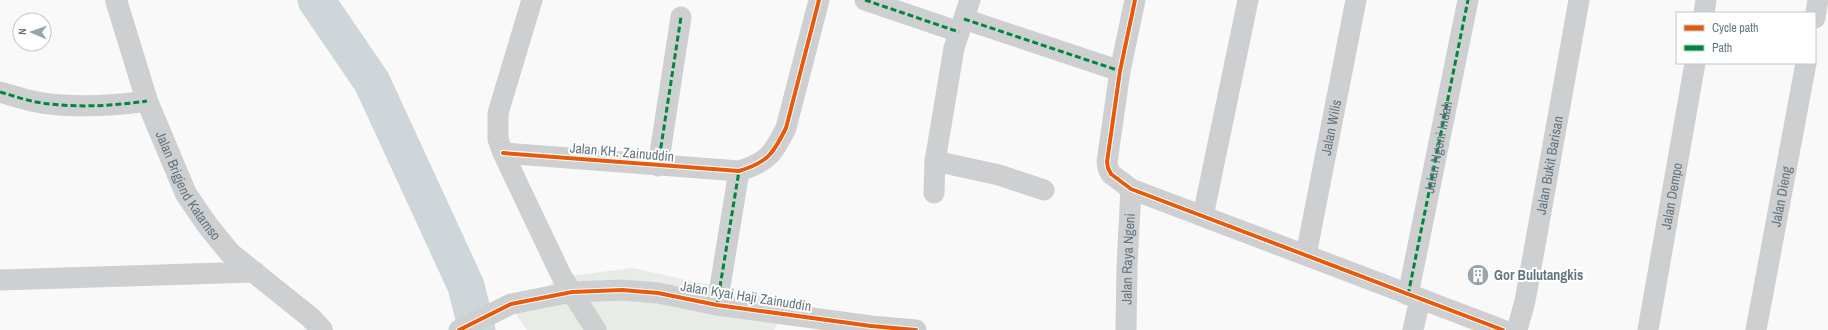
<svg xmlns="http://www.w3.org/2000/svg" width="1828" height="330" font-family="'Archivo Narrow',sans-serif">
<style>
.green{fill:#e8ebe6}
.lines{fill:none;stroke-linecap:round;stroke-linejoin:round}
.river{stroke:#ced6d9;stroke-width:37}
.minor{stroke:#cecfd0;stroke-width:21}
.tertiary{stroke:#cecfd0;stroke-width:22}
.quiet{stroke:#00873e;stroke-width:3;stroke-dasharray:6 3;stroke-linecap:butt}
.cycleway-casing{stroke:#fff;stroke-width:6}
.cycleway{stroke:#e8590c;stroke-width:4}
.labels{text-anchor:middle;stroke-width:4;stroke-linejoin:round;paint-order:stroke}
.street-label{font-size:14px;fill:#657683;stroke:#fff}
.poi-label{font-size:14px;font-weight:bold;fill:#657683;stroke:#fff;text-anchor:start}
</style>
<rect width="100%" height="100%" fill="#f9f9f9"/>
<polygon class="green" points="632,268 790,302 774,330 527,330 511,308 562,277"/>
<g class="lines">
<polyline class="river" points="316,0 372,82 466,286 477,330"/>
<g class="minor">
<polyline points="532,0 498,113 498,139 503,153 562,277 596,330"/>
<polyline points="865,0 959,32"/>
<polyline points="1135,0 1120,71 1107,162 1108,168 1111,174 1131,189 1503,330"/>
<polyline points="1704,13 1706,0"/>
<polyline points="1815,18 1818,0"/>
<polyline points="964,19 1120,71"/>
<path d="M0,92C14,96 28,101 42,103C77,108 112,106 147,101"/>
<path d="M503,153L739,171C768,162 773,154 786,128L819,0"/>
<polyline points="935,161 999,175 1044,190"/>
<polyline points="658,166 681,17"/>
<polyline points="934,193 935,161 954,48 970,0"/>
<polyline points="1203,216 1248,0"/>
<path id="s1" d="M1306,255L1356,0"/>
<polyline points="0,280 255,272"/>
<polyline points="1408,295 1468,0"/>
<polyline points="717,305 739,171"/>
<polyline points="459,330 511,304 572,292 622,290 658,293 717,305 871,326 916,330"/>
<path id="s2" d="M1126,330L1127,266L1131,189"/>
<polyline points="1413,330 1420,299"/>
<path id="s3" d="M1517,330L1525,301L1579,0"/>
<path id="s4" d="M1648,330L1695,63"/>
<path id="s5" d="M1756,330L1806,63"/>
</g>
<path class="tertiary" id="s6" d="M116,0L147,101L186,194L208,226L230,253L311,318L322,330"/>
<g class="quiet">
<polyline points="865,0 959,32"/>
<polyline points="964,19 1120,71"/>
<path d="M0,92C14,96 28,101 42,103C77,108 112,106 147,101"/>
<polyline points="658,166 681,17"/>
<path id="s7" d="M1408,295L1468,0"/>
<polyline points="717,305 739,171"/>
</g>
<g class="cycleway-casing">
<g id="cycleway">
<polyline points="1135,0 1120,71 1107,162 1108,168 1111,174 1131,189 1503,330"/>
<path d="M503,153L739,171C768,162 773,154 786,128L819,0"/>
<polyline points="459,330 511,304 572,292 622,290 658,293 717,305 871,326 916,330"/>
</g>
</g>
<use href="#cycleway" class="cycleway"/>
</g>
<defs>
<g id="building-disc" transform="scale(1.15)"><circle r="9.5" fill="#99a4ac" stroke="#fff"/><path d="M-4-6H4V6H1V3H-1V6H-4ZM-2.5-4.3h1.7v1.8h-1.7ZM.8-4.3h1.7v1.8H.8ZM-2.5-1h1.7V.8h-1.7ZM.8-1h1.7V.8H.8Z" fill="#fff"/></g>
</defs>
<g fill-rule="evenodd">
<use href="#building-disc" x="1478" y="275"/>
</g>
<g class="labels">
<g class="street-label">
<text dy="5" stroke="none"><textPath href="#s1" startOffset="130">Jalan Wilis</textPath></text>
<text dy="5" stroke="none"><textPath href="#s7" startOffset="151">Jalan Ngeni Indah</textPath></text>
<text transform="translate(622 152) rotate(5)" y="5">Jalan KH. Zainuddin</text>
<text dy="5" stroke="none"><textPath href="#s3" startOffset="168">Jalan Bukit Barisan</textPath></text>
<text dy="5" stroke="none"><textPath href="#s6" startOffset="200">Jalan Brigjend Katamso</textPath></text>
<text dy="5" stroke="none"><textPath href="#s4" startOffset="136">Jalan Dempo</textPath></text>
<text dy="5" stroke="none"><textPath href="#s5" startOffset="136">Jalan Dieng</textPath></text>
<text dy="5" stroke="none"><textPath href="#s2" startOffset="71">Jalan Raya Ngeni</textPath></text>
<text transform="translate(746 296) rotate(9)" y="5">Jalan Kyai Haji Zainuddin</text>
</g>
<g class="poi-label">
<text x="1494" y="280">Gor Bulutangkis</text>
</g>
</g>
<rect x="1676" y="12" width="140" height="52" fill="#ffffff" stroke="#c1c8cd"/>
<rect x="1684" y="25" width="20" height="6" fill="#e8590c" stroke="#c1c8cd"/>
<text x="1712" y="32" font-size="12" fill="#657683">Cycle path</text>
<rect x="1684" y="45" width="20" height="6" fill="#00873e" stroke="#c1c8cd"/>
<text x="1712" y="52" font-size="12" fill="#657683">Path</text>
<g transform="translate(32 32) rotate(272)"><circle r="19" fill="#ffffff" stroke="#c1c8cd"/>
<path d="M0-3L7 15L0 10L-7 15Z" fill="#99a4ac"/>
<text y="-6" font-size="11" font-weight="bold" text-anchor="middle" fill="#657683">N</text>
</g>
</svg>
